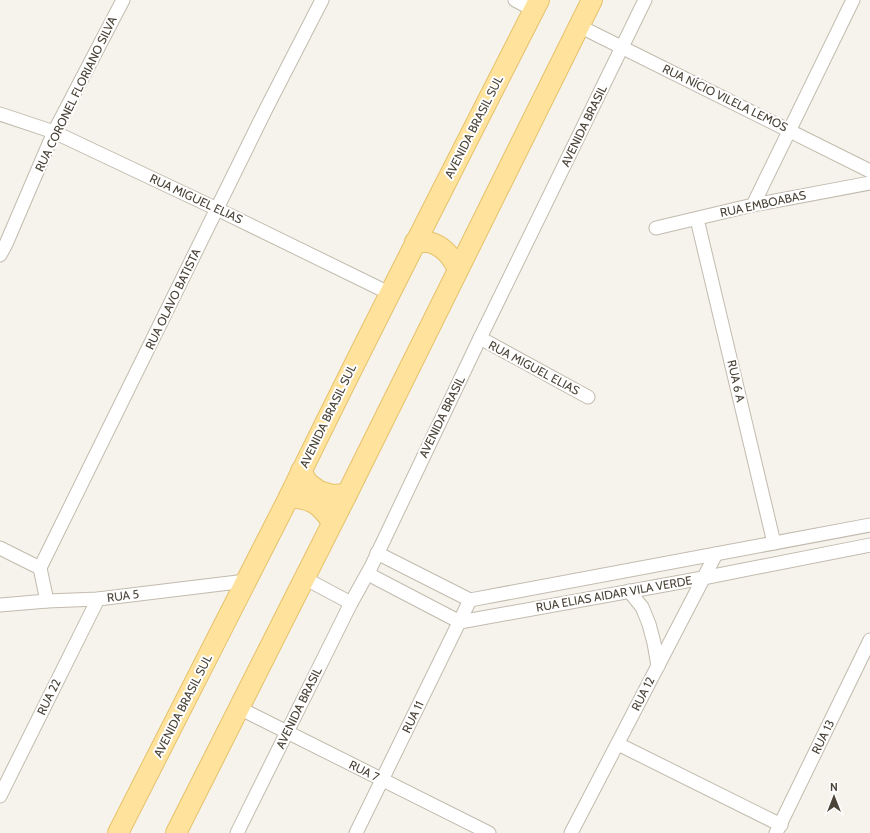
<svg xmlns="http://www.w3.org/2000/svg" width="870" height="833" font-family="Cabin,sans-serif">
<style>
.lines{fill:none;stroke-linecap:round;stroke-linejoin:round}
.minor-casing{stroke:#c2bbae;stroke-width:15}
.primary-casing{stroke:#e6c16a;stroke-width:22}
.minor{stroke:#fff;stroke-width:13}
.primary{stroke:#ffe39c;stroke-width:20}
.labels{text-anchor:middle;stroke-width:4;stroke-linejoin:round;paint-order:stroke}
.street-label{font-size:12px;fill:#4b4439;stroke:#fff}
</style>
<rect width="100%" height="100%" fill="#f6f3ec"/>
<g class="lines">
<g class="minor-casing">
<g id="minor">
<polyline points="515,0 534,10"/>
<polyline points="579,26 870,171"/>
<polyline points="0,114 54,132 217,209 389,293"/>
<polyline points="753,205 853,0"/>
<polyline points="697,219 774,543"/>
<polyline points="656,228 753,205 870,183"/>
<polyline points="0,255 6,244 54,132 123,0"/>
<polyline points="480,338 588,397"/>
<polyline points="0,548 40,568"/>
<polyline points="377,553 470,600 870,525"/>
<polyline points="368,574 460,622 703,578 870,545"/>
<polyline points="304,578 351,603"/>
<polyline points="629,591 642,607 649,624 654,643 658,666"/>
<polyline points="47,601 40,568 266,109 322,0"/>
<polyline points="0,605 47,601 98,599 246,581"/>
<polyline points="239,708 489,833"/>
<polyline points="618,744 781,825"/>
<polyline points="0,796 98,599"/>
<polyline points="237,833 351,603 371,567 480,338 645,0"/>
<polyline points="356,833 470,600"/>
<polyline points="571,833 716,554"/>
<polyline points="776,833 870,640"/>
</g>
</g>
<g class="primary-casing">
<g id="primary">
<path d="M415,242C419,242 424,242 428,242C443,245 451,256 458,269"/>
<polyline points="301,471 308,483 319,491 333,495 347,494"/>
<path d="M289,497C312,499 319,503 332,522"/>
<path d="M118,833L289,497C370,330 455,165 539,0"/>
<polyline points="176,833 347,494 592,0"/>
</g>
</g>
<use href="#minor" class="minor"/>
<use href="#primary" class="primary"/>
</g>
<g class="labels">
<g class="street-label">
<text transform="translate(76 94) rotate(-64)" y="4">RUA CORONEL FLORIANO SILVA</text>
<text transform="translate(725 98) rotate(26)" y="4">RUA NÍCIO VILELA LEMOS</text>
<text transform="translate(584 126) rotate(-64)" y="4">AVENIDA BRASIL</text>
<text transform="translate(474 127) rotate(-63)" y="4">AVENIDA BRASIL SUL</text>
<text transform="translate(196 199) rotate(25)" y="4">RUA MIGUEL ELIAS</text>
<text transform="translate(763 204) rotate(-12)" y="4">RUA EMBOABAS</text>
<text transform="translate(173 299) rotate(-64)" y="4">RUA OLAVO BATISTA</text>
<text transform="translate(534 368) rotate(28)" y="4">RUA MIGUEL ELIAS</text>
<text transform="translate(736 381) rotate(77)" y="4">RUA 6 A</text>
<text transform="translate(328 416) rotate(-64)" y="4">AVENIDA BRASIL SUL</text>
<text transform="translate(442 417) rotate(-64)" y="4">AVENIDA BRASIL</text>
<text transform="translate(614 594) rotate(-10)" y="4">RUA ELIAS AIDAR VILA VERDE</text>
<text transform="translate(123 596) rotate(-7)" y="4">RUA 5</text>
<text transform="translate(643 694) rotate(-63)" y="4">RUA 12</text>
<text transform="translate(49 697) rotate(-64)" y="4">RUA 22</text>
<text transform="translate(183 706) rotate(-63)" y="4">AVENIDA BRASIL SUL</text>
<text transform="translate(299 708) rotate(-64)" y="4">AVENIDA BRASIL</text>
<text transform="translate(413 717) rotate(-64)" y="4">RUA 11</text>
<text transform="translate(823 737) rotate(-64)" y="4">RUA 13</text>
<text transform="translate(364 771) rotate(26)" y="4">RUA 7</text>
</g>
</g>
<g transform="translate(834 797)" stroke="#ffffff" stroke-width="3" paint-order="stroke">
<path d="M0-3L7 15L0 10L-7 15Z" fill="#4b4439"/>
<text y="-6" font-size="11" font-weight="bold" text-anchor="middle" fill="#4b4439">N</text>
</g>
</svg>
